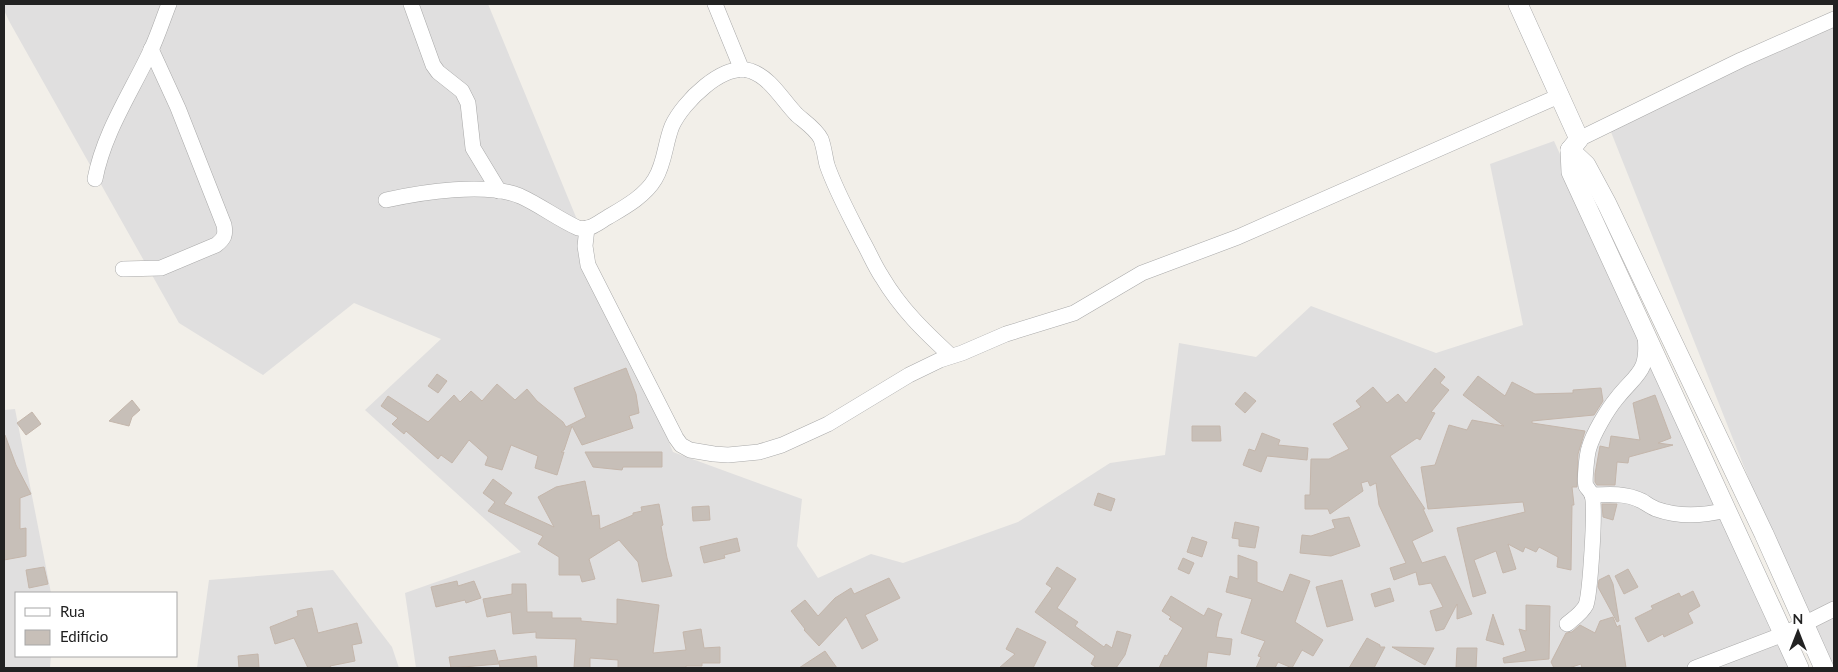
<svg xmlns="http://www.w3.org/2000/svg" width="1838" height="672" font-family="Lato,sans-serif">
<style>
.residential{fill:#e0dfdf}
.building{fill:#c7bfb8;stroke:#c4b6ab}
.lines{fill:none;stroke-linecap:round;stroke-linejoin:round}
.minor-casing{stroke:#a9a9a9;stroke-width:16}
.tertiary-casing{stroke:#a9a9a9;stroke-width:20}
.minor{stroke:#fff;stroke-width:15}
.tertiary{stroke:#fff;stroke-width:19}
</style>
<rect width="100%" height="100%" fill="#f2efe9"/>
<g class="residential">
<polygon points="4,4 488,4 673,452 802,499 797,546 818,578 871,554 903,563 1018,522 1110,463 1165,455 1179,343 1256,357 1311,306 1436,353 1523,325 1490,164 1554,141 1794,668 416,668 405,593 521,552 365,410 441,339 354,303 263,375 179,323 9,21 4,10"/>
<polygon points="1834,25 1834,668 1824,668 1609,127"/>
<polygon points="15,409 51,593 16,593 16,656 51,656 50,668 4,668 4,410"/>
<polygon points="333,570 392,647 399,668 197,668 209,580"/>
</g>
<g class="building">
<polygon points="626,368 636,394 639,413 629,416 633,428 582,445 572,426 564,450 561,452 564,452 557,475 535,468 538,456 511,445 502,470 485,465 488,457 469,440 452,463 441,455 438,459 406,431 404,434 392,424 398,418 381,406 388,396 428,422 454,395 460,402 471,391 482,401 497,384 515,400 527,389 537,401 563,422 566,427 586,417 574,388"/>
<polygon points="1435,368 1445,377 1440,383 1449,390 1431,412 1435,413 1420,440 1417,438 1390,456 1425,509 1423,509 1433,531 1412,541 1422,563 1445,556 1472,614 1457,619 1457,604 1444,629 1436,631 1430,611 1443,607 1431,583 1419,585 1416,572 1394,580 1390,568 1406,563 1379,505 1376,483 1370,486 1368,481 1361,483 1363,491 1330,514 1328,509 1305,509 1305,495 1310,495 1311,459 1329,459 1349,449 1333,424 1361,407 1356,401 1373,387 1387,403 1398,394 1406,403"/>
<polygon points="437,374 447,381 438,393 428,386"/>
<polygon points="1478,376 1505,396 1512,382 1535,394 1573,393 1573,390 1601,388 1603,401 1594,415 1532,421 1532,423 1585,431 1578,454 1577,487 1572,487 1574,505 1572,505 1571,570 1557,567 1558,557 1539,547 1536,552 1525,547 1523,552 1508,544 1516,569 1503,573 1496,551 1474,560 1486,593 1473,597 1457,528 1525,512 1523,502 1428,509 1421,467 1435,465 1449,425 1467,430 1472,420 1504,426 1463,395"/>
<polygon points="1245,392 1256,401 1245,413 1235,404"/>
<polygon points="1655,395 1671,438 1658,443 1673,445 1629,457 1628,463 1617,462 1615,485 1597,485 1595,482 1595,474 1600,446 1609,448 1611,436 1640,440 1633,403"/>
<polygon points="132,400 140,410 132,417 129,426 109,421"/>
<polygon points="32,412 41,424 26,435 17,423"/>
<polygon points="1192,426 1220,426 1221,441 1192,441"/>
<polygon points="1262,433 1280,440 1278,445 1308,448 1307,460 1267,456 1261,472 1243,465 1249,449 1255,451"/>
<polygon points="4,435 5,435 16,465 31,494 20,498 20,529 26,528 26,556 4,560"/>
<polygon points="585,452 662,452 662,467 623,467 622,470 593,467"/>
<polygon points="493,479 512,493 504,504 554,527 538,497 556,487 585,481 592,516 599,515 600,529 633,515 633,513 642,511 641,507 659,504 663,525 661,526 667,558 672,576 642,582 638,562 619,540 589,559 595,579 582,582 580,575 559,575 559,557 538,544 543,536 488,511 495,502 483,493"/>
<polygon points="1098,493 1115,499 1111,511 1094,505"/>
<polygon points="1602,504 1617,504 1613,520 1603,517"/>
<polygon points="709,506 710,520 693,521 692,507"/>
<polygon points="1349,517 1360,546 1331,556 1300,553 1302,535 1311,536 1335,528 1332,520"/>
<polygon points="1235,522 1259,527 1255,548 1239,546 1239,539 1232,538"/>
<polygon points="1192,537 1207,542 1202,557 1187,552"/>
<polygon points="737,538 740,551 724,555 725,558 704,563 700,547"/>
<polygon points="1238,555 1257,562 1257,582 1283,592 1290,574 1310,581 1295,622 1323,640 1313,656 1302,650 1292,668 1278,662 1275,668 1256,668 1261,657 1258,656 1265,641 1241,633 1252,599 1226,592 1230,576 1238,579"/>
<polygon points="1183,558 1194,563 1189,574 1178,569"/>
<polygon points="44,567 48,584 29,588 26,570"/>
<polygon points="1057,567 1076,579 1057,608 1078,622 1075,626 1104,647 1106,644 1112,648 1117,631 1131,635 1125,655 1116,668 1097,668 1091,664 1095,656 1035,612 1052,588 1046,584"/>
<polygon points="1628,569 1638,587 1624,594 1615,576"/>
<polygon points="1609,575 1613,584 1619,621 1617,622 1598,587 1599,580"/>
<polygon points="889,578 900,598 865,615 878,640 862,649 846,617 819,646 804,630 805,629 791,611 805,600 818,616 835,598 851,588 854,594"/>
<polygon points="1342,580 1353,620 1327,627 1316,587"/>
<polygon points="457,581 458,586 474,581 481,598 466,603 465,600 436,607 431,587"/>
<polygon points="512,584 526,584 527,612 552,612 552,618 581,618 581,621 617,624 617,599 659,605 653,653 686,650 683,632 701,629 704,648 720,647 720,663 702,663 702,666 686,666 686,668 618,668 618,660 590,658 590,668 574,668 576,639 536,638 536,632 513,634 511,612 487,617 483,599 512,594"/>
<polygon points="1390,588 1394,601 1375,607 1371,594"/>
<polygon points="1693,591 1700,606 1688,613 1693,623 1664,637 1663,634 1648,642 1635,618 1653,609 1651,606 1679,593 1681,597"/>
<polygon points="1171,596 1204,616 1208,608 1222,614 1219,621 1216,637 1232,639 1230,655 1208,652 1206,668 1159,668 1165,655 1167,656 1183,628 1169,619 1171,617 1162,611"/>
<polygon points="1526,605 1550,606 1549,659 1504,663 1503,658 1526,651 1519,629 1526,631"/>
<polygon points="312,608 318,633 357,623 362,643 352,645 355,661 330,666 331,668 308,668 294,638 275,644 270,627 298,616 297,611"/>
<polygon points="1493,614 1504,645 1486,640"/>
<polygon points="1613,617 1617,627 1620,625 1626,668 1582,668 1581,664 1569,668 1554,668 1551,662 1566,633 1572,632 1580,625 1595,633 1600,621"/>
<polygon points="1017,628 1046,642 1033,668 999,668 1015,654 1006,649"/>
<polygon points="1367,638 1380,645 1380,647 1385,647 1374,668 1349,668"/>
<polygon points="1392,647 1434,648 1425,665"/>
<polygon points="1457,648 1477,648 1476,668 1456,668"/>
<polygon points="495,650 499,664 451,668 449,657"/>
<polygon points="825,651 837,668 799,668"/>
<polygon points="258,654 259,668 239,668 238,656"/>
<polygon points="536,656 537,668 500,668 499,661"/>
</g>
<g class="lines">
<g class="minor-casing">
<g id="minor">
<polyline points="411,4 433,65 438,72 462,91 468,103 473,148 499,191"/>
<polyline points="715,4 742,70"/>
<polyline points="1579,139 1741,60 1834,19"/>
<path d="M95,179C104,132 131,93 151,50C158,35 163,19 169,4"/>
<path d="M386,200C422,192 486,182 520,196C540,205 558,219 578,228C590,231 599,222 608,217C625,207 645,196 655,179C665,163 665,143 672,126C683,102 723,62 751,71C771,78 783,101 797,115C805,122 816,129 821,139C824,147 825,157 827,165C836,191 850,216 862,240C869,252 874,265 882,277C901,309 924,331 951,356"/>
<polyline points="587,228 585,246 588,265 676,438 681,445 690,450 714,454 728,455 759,452 782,445 828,424 909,375 940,360 962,353 1006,334 1074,313 1142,273 1238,237 1559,96"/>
<path d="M123,269L161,268L216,245C224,239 226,235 224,225L178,108L151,49"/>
<path d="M1592,495C1610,494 1626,493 1642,501C1647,504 1651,507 1656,509C1678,517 1703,516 1726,510L1729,513"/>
<path d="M1567,624C1573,619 1582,613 1586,605C1590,594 1596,507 1592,495C1591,492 1588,489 1586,486C1584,481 1587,454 1589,448C1593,434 1607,410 1617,398C1637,373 1649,372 1645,336"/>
<polyline points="1695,668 1784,634 1834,609"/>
</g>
</g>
<g class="tertiary-casing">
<g id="tertiary">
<polyline points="1518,4 1579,139 1570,150 1571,172 1799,668"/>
<polyline points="1570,150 1586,165 1607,204 1764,534 1824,668"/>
</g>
</g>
<use href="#minor" class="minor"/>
<use href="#tertiary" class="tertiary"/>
</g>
<rect width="1838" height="672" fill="none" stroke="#222222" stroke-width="10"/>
<rect x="15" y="592" width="162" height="65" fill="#ffffff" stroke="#a7a7a7"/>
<rect x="25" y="608" width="25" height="8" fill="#ffffff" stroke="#a7a7a7"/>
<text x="60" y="617" font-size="15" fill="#222222">Rua</text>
<rect x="25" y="630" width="25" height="15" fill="#c7bfb8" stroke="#a7a7a7"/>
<text x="60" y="642" font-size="15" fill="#222222">Edifício</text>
<g transform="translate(1798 632)" stroke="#ffffff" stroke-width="4" paint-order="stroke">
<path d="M0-4L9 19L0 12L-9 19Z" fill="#222222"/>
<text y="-8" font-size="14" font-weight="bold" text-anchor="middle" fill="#222222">N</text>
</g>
</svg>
